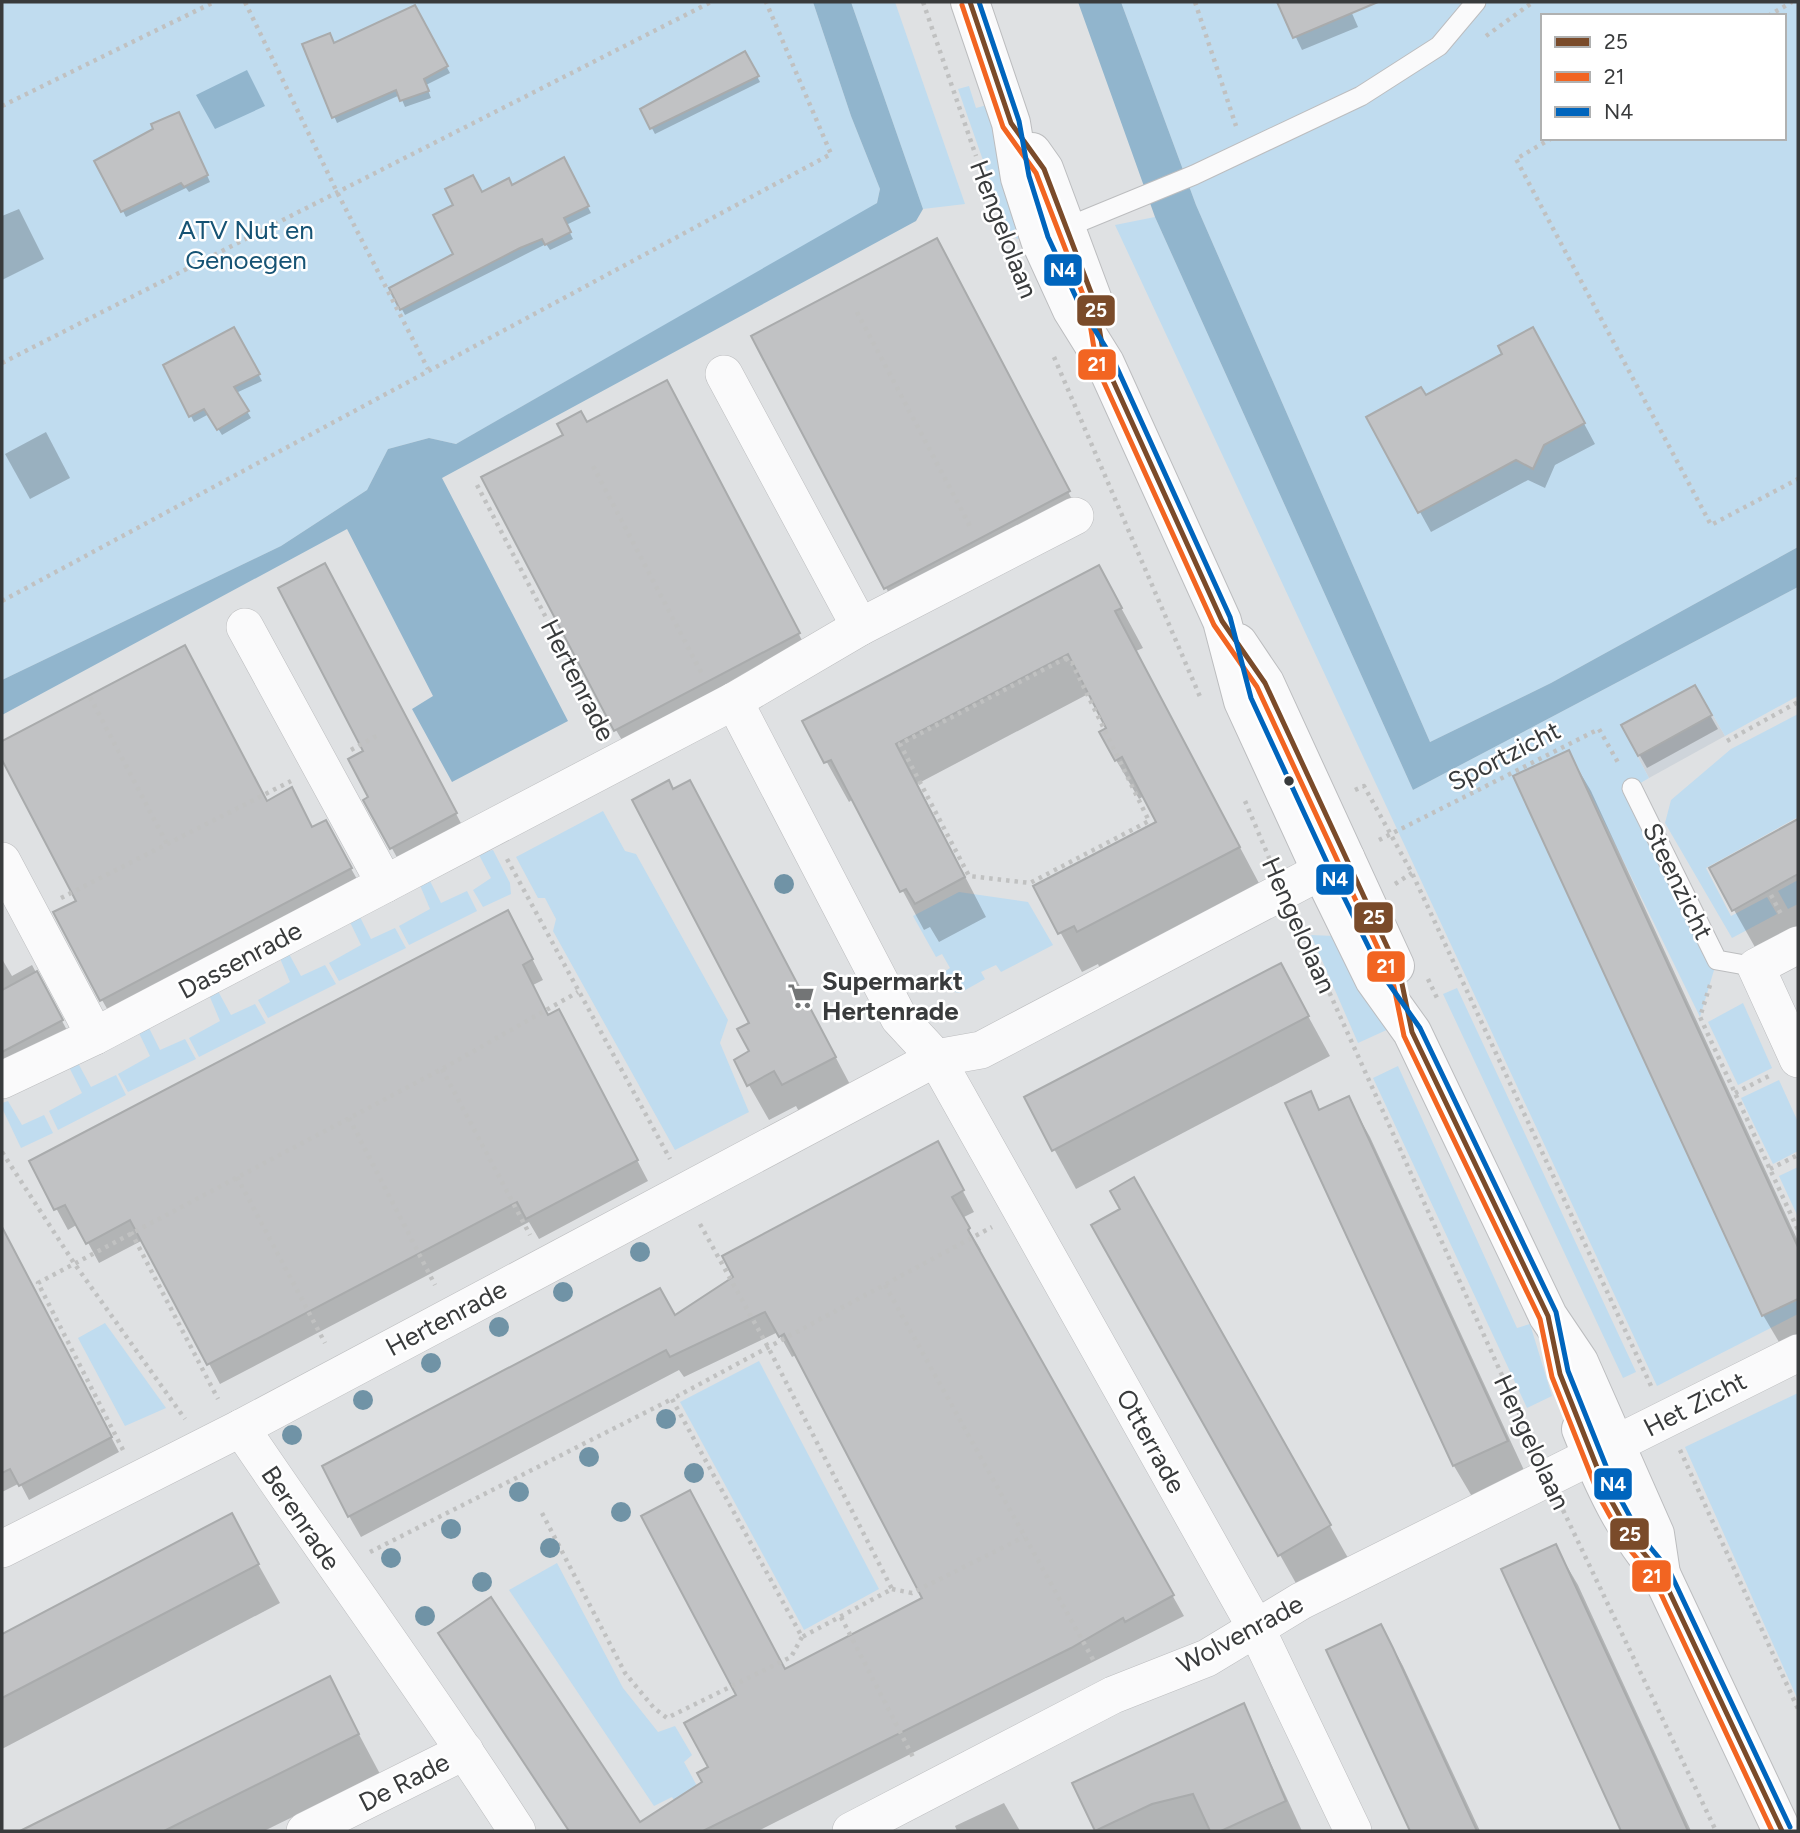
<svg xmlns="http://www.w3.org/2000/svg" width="1800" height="1833" font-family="Figtree,sans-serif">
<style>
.built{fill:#ced4da}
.green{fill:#c0dcef;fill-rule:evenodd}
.water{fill:#91b5cd}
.shadow{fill:#0003}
.building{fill:#c1c2c4;stroke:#a9abac;stroke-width:2}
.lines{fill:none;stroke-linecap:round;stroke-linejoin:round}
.lane-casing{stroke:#bcbdbf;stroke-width:21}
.street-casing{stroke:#bcbdbf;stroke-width:38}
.secondary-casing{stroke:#bcbdbf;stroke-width:40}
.path{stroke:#c0c1c1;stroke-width:4.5;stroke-dasharray:3.5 5;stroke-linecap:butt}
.lane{stroke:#fafafb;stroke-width:19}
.street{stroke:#fafafb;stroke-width:37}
.secondary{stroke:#fafafb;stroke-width:38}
.bus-1-casing{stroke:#fff;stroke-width:10}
.bus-2-casing{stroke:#fff;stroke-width:10}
.bus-3-casing{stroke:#fff;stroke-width:10}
.bus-1{stroke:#7a4b2a;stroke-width:5}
.bus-2{stroke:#f26522;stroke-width:5}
.bus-3{stroke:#0065bd;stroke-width:5}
.tree{fill:#7093a6}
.bus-dot{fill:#393b3c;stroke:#fff;stroke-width:2.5}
.labels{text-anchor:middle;stroke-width:5;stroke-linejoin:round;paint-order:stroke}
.street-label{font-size:26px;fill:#393b3c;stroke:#fff}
.park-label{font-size:26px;fill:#165374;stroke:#fff}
.poi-label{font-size:26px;font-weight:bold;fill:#393b3c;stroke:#fff;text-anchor:start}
.line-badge{stroke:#fff;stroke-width:2.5}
.badge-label{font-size:19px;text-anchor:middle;font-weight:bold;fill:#fff}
</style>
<rect width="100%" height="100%" fill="#dfe1e3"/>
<polygon class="built" points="1695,684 1725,736 1649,778 1621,725"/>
<g class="green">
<polygon points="2,2 813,2 851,116 880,189 877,203 863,212 456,444 429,438 388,449 367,490 281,546 2,680"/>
<polygon points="851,2 895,2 965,204 923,209"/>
<path d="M1121,2H1798V547L1551,683L1430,742L1196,205ZM1543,16H1784V138H1543Z"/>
<polygon points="969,86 976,108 987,105 1029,235 1017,239 1006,226 958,89"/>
<polygon points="1155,217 1413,790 1798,587 1798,696 1725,736 1695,684 1621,725 1649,778 1632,788 1717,960 1700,1017 1569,750 1513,777 1761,1316 1798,1300 1798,1314 1657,1386 1115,225"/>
<polygon points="1798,714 1798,817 1706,868 1731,916 1767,897 1777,914 1732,938 1665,823 1671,800 1731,749"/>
<polygon points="603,811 625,851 636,854 728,1020 720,1043 749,1112 675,1150 553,931 556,919 545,898 538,898 516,857"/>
<polygon points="493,850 510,883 511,894 483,907 473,890 491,878 478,853"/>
<polygon points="429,879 441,903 467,891 477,911 409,945 399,926 430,909 419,883"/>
<polygon points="1798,880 1798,904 1788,909 1778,891"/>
<polygon points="959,892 1028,902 1053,945 1001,972 996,965 981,972 985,979 960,993 955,992 944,972 950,968 942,954 936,957 913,916"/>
<polygon points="359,915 371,939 395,928 406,948 339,981 329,963 361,945 349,920"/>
<polygon points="1311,935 1334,936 1391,1028 1358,1043"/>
<polygon points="288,952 301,976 325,965 336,984 268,1018 258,1000 290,982 279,956"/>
<polygon points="1457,988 1636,1372 1623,1378 1443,994"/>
<polygon points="218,991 231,1015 255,1004 266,1023 199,1057 189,1038 220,1021 209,995"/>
<polygon points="1743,1003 1772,1068 1738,1085 1708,1022"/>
<polygon points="148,1026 160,1050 185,1039 196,1059 128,1092 118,1074 150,1056 138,1031"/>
<polygon points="78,1063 91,1087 116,1075 126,1095 58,1130 49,1111 82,1093 69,1067"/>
<polygon points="1398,1066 1517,1328 1530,1324 1552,1396 1527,1408 1373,1078"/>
<polygon points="1779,1080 1798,1122 1798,1151 1773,1164 1741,1098"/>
<polygon points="8,1101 22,1125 44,1115 53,1133 21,1148 2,1108 2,1103"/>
<polygon points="1798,1167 1798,1217 1779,1176"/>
<polygon points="105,1323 166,1408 125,1426 78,1338"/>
<polygon points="759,1361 879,1589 804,1630 680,1402"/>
<polygon points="1798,1393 1798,1700 1685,1447"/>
<polygon points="557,1563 623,1688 658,1732 675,1726 692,1755 684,1762 717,1823 695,1831 672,1797 654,1806 509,1590"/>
</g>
<g class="water">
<polygon points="813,2 851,2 923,209 916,221 442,478 568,721 452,782 412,709 433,696 347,529 2,715 2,680 281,546 367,490 388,449 429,438 456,444 877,203 880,189 851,116"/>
<polygon points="1078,2 1121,2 1196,205 1430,742 1551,683 1798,547 1798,587 1413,790 1155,217"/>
<polygon points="247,70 265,106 215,129 196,95"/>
</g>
<g class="shadow">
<polygon points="1279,2 1347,2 1358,27 1302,50"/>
<polygon points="414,7 450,73 426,85 431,98 405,107 400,95 337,123 304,45 334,45"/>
<polygon points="745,53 760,82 655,134 642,110"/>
<polygon points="182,120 210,182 189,192 186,188 126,217 97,161"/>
<polygon points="563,159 591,213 566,225 573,239 550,250 546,244 405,315 391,289 455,255 455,206 481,194 512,187"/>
<polygon points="19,209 44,259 2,280 2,216"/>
<polygon points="943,253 1075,505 893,601 753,337"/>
<polygon points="234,330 262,381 236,393 251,418 222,435 209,414 194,422 165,366"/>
<polygon points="1544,349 1595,444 1555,465 1545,488 1528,480 1431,532 1420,512 1425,398"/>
<polygon points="674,394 805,646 623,742 616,730 586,424"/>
<polygon points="46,432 70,478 30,499 5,454"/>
<polygon points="1099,567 1143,648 1136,651 1261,887 1101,971 1098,964 1082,972 1035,886 1158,822 1144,796 1139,799 1116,760 1109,728 1090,693 917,784 986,917 939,942 930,927 924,930 853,799 849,802 804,721"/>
<polygon points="332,578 463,827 399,861 365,800 370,798 366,752"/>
<polygon points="184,647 267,803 312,829 325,822 358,881 109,1012 102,1000 78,902 2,756 2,743"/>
<polygon points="1694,687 1718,729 1647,768 1623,726"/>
<polygon points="1568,752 1591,791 1798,1241 1798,1349 1786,1354 1763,1315"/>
<polygon points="690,782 854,1092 803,1119 796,1106 769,1120 749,1085 752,1024 673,791"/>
<polygon points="1798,821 1798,926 1756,949 1711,869"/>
<polygon points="519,933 543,980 533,985 549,1017 570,1032 648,1181 539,1239 529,1222 220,1384 143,1240 99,1263 78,1224 68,1230 31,1162"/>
<polygon points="2,959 12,976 32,965 69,1034 2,1069"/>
<polygon points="1280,965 1330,1056 1076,1189 1026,1098"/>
<polygon points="1310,1093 1320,1111 1348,1098 1370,1137 1529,1481 1477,1505 1454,1466 1287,1104"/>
<polygon points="949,1165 974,1212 962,1218 981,1250 978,1251 1184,1616 758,1831 570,1831 452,1655 639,1824 704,1782 738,1696 924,1598 796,1355 792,1357 778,1332 684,1377 679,1370 361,1537 349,1516 675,1317"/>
<polygon points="1122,1210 1156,1218 1352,1565 1302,1594 1280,1555"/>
<polygon points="2,1229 119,1452 29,1500 20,1483 2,1492"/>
<polygon points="231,1516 280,1603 2,1749 2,1636"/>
<polygon points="1555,1546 1578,1585 1691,1831 1623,1831 1503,1570"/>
<polygon points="1381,1627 1403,1666 1480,1831 1412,1831 1329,1651"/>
<polygon points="329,1678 380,1774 264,1831 23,1831"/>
<polygon points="1250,1718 1302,1831 1096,1831 1074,1784"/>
<polygon points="1004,1803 1020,1831 957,1831 955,1826"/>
</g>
<g class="building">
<polygon points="1277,2 1378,2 1293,38"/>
<polygon points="415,5 448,66 424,79 429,91 400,101 396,90 332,118 302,44 330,33 334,43"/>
<polygon points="745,51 759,76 650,129 640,109"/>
<polygon points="179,112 208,175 184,187 181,183 121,212 94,161 153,129 151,124"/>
<polygon points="564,157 589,206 564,218 571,232 545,245 542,239 520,248 400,310 389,288 453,254 433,215 453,205 445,189 473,175 482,192 509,178 512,185"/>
<polygon points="937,238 1070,491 884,589 751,336"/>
<polygon points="234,327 260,374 234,387 249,411 217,430 204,409 189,417 163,365"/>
<polygon points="1533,327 1585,423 1544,445 1533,469 1516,460 1418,513 1366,417 1421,387 1426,395 1502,354 1498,346"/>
<polygon points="667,380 800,633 614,731 481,477 563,435 557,424 581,411 587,422"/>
<polygon points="325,563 457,813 390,849 363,800 368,797 348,759 363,751 278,588"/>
<polygon points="1099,565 1122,608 1115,611 1240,847 1077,932 1074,926 1058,934 1033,886 1156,822 1122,757 1115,761 1099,732 1106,728 1068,654 896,744 965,877 915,904 906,889 900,892 831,760 824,763 802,721"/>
<polygon points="185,645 267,801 292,787 312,827 326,820 352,868 100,1001 53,912 76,901 2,760 2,741"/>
<polygon points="1695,685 1712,715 1638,756 1621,725"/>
<polygon points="1569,750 1798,1247 1798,1299 1762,1316 1513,776"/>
<polygon points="669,780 673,789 690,780 836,1057 782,1085 774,1071 747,1086 734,1060 749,1051 737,1029 749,1023 632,800"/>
<polygon points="1798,819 1798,874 1732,911 1709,868"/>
<polygon points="508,910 533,959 523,965 548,1015 559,1009 638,1160 526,1219 517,1202 207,1365 130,1220 86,1244 65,1205 54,1210 29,1161"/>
<polygon points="1281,963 1309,1016 1052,1151 1024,1097"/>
<polygon points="37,971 63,1020 2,1052 2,990"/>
<polygon points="1311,1091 1319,1110 1349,1096 1508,1441 1453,1466 1285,1103"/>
<polygon points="938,1141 964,1190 952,1197 970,1228 968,1230 1174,1595 1125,1622 1123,1618 1071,1648 703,1831 569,1831 438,1633 491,1597 640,1822 702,1782 697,1773 708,1767 684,1723 736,1695 641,1516 690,1490 785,1669 922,1598 784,1334 779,1337 765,1312 670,1357 666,1350 348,1517 322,1466 660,1288 675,1315 733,1277 722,1256"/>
<polygon points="1134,1177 1331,1525 1278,1556 1091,1225 1120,1209 1110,1191"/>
<polygon points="2,1227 112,1437 19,1486 10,1469 2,1473"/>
<polygon points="232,1513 259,1564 2,1698 2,1634"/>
<polygon points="1556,1544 1649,1745 1688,1831 1621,1831 1501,1569"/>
<polygon points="1381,1624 1393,1648 1477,1831 1410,1831 1326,1650"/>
<polygon points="330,1676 359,1734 164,1831 20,1831"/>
<polygon points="1244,1703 1286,1801 1221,1831 1210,1831 1193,1794 1152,1804 1095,1831 1072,1783"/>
</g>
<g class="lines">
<g class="lane-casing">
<g id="lane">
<polyline points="1060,230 1194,175 1361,96 1439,46 1476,2"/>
<polyline points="1632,788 1717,960 1756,967"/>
</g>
</g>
<g class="street-casing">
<g id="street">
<polyline points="724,374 860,627"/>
<polyline points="245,627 385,884"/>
<polyline points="734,701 899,1018 936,1058 1256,1628 1353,1831"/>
<polyline points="2,861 95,1036"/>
<polyline points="1798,945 1756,967 1798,1059"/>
<polyline points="2,1080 95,1036 385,884 734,701 860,627 1075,516"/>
<path d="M241,1428C332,1563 429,1694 517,1831"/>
<polyline points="2,1549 241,1428 936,1058 981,1050 1346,858"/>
<polyline points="305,1831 465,1751"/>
<polyline points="851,1831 1113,1695 1207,1658 1301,1601 1798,1353"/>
</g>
</g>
<g class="secondary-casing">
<g id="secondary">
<polyline points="970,2 1011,123 1020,178 1040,240 1072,310 1105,363 1222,621 1243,701 1322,873 1374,979 1412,1032 1548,1316 1579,1362 1655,1534 1661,1574"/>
<polyline points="1032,152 1044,169 1095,306"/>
<polyline points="1238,643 1265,683 1395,966"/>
<path d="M1581,1429C1603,1484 1623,1528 1661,1574L1782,1831"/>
</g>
</g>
<g class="path">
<polyline points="245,2 337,192 428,369"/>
<polyline points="923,2 976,156"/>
<polyline points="1195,2 1236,126"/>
<polyline points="1768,16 1792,2"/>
<polyline points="1486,36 1533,2"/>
<polyline points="2,106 214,2"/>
<polyline points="1552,138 1516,159 1711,525 1798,479"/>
<polyline points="857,312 971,528"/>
<polyline points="1054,357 1201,699"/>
<polyline points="2,363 711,2"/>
<polyline points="593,466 703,676"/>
<polyline points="477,485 605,731"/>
<polyline points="2,601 831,154 766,2"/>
<polygon points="1066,658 1070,664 1072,663 1149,821 1030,883 969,876 900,744"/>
<polyline points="90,697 167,844"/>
<polyline points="1727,741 1798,702"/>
<polyline points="351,750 378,735"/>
<polyline points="1355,790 1364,786 1412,873 1652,1388"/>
<polyline points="1245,801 1270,860"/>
<polyline points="1379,840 1599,729 1620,766"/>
<polyline points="507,859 670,1159"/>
<polyline points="1395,884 1412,873"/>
<polyline points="1771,895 1782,916"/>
<polyline points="61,898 291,781"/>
<polyline points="1298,923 1533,1444"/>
<polyline points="1428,979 1438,1000"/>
<polyline points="1710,985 1700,1017 1798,1230"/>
<polyline points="442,1069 530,1235"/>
<polyline points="1735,1093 1769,1076"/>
<polyline points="349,1118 435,1285"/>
<polyline points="2,1152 74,1263 185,1419"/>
<polyline points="1770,1169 1798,1155"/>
<polyline points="237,1177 325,1343"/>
<polyline points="700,1224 768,1347 892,1589 802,1637 672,1399 992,1227"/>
<polyline points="131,1232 218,1399"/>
<polyline points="885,1285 1095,1663"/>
<polyline points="123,1450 38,1283 442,1069 578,992"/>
<polyline points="1680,1450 1798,1709"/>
<polyline points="1563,1510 1716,1831"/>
<polyline points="542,1513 625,1673 654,1708 667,1718 791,1657 802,1637"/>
<polyline points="370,1552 672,1399"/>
<polyline points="892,1589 912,1593 1024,1537"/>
<polyline points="841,1617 914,1759"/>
</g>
<use href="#lane" class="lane"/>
<use href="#street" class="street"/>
<use href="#secondary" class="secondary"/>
<g class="bus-1-casing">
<polyline id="bus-1" points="970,2 1011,123 1044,169 1095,303 1105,363 1222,621 1265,683 1391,955 1401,979 1412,1032 1548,1316 1560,1374 1608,1495 1633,1540 1661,1574 1782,1831"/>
</g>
<g class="bus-2-casing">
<polyline id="bus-2" points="962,5 1003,127 1036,173 1087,305 1097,367 1214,625 1257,687 1383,959 1393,982 1404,1036 1540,1319 1552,1377 1600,1498 1626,1545 1654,1579 1772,1831"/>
</g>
<g class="bus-3-casing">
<polyline id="bus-3" points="979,2 1019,121 1029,176 1048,237 1080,306 1113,359 1230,617 1251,698 1330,869 1382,974 1420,1028 1556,1312 1568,1371 1616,1491 1640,1535 1669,1570 1790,1827"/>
</g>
<use href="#bus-1" class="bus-1"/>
<use href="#bus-2" class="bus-2"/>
<use href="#bus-3" class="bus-3"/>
</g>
<g class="tree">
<circle cx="784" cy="884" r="10"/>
<circle cx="640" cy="1252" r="10"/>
<circle cx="563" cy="1292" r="10"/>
<circle cx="499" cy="1327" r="10"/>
<circle cx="431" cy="1363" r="10"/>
<circle cx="363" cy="1400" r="10"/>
<circle cx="666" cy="1419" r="10"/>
<circle cx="292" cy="1435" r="10"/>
<circle cx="589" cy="1457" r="10"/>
<circle cx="694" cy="1473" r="10"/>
<circle cx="519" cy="1492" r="10"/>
<circle cx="621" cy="1512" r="10"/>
<circle cx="451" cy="1529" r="10"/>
<circle cx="550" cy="1548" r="10"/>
<circle cx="391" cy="1558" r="10"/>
<circle cx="482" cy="1582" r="10"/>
<circle cx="425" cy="1616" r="10"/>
</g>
<defs>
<g id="supermarket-bare" transform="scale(2.1)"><path d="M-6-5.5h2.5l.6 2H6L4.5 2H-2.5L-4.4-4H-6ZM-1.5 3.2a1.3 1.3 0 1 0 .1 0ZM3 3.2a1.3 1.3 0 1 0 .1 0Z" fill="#737576" stroke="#fff" stroke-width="2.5" paint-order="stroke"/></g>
</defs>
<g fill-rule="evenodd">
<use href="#supermarket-bare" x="801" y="996"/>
</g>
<circle class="bus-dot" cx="1289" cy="781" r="6"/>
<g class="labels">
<g class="street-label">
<text transform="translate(1004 229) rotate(69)" y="9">Hengelolaan</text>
<text transform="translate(578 680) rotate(63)" y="9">Hertenrade</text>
<text transform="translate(1504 756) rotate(-27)" y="9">Sportzicht</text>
<text transform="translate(1678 881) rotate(64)" y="9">Steenzicht</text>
<text transform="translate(1299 925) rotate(66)" y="9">Hengelolaan</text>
<text transform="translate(240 960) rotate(-28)" y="9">Dassenrade</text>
<text transform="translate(446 1318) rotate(-28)" y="9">Hertenrade</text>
<text transform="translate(1695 1404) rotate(-27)" y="9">Het Zicht</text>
<text transform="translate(1151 1441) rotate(61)" y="9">Otterrade</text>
<text transform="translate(1532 1442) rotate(65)" y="9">Hengelolaan</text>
<text transform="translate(301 1518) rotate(56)" y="9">Berenrade</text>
<text transform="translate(1240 1634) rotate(-28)" y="9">Wolvenrade</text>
<text transform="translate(404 1782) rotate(-27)" y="9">De Rade</text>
</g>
<g class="park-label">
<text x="246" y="239">ATV Nut en<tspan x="246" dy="30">Genoegen</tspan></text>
</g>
<g class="poi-label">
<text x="822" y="990">Supermarkt<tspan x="822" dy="30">Hertenrade</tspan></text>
</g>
</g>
<g class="line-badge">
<rect x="1043" y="253" width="40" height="34" rx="7" fill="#0065bd"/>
<rect x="1076" y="294" width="40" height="33" rx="7" fill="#7a4b2a"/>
<rect x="1077" y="348" width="40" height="33" rx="7" fill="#f26522"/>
<rect x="1315" y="863" width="40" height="33" rx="7" fill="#0065bd"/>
<rect x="1353" y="901" width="41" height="33" rx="7" fill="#7a4b2a"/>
<rect x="1366" y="950" width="40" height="33" rx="7" fill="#f26522"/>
<rect x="1593" y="1467" width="40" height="34" rx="7" fill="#0065bd"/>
<rect x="1609" y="1517" width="41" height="34" rx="7" fill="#7a4b2a"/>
<rect x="1631" y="1559" width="41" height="34" rx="7" fill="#f26522"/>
</g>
<g class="badge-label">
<text x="1063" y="277">N4</text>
<text x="1096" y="317">25</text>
<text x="1097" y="371">21</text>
<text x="1335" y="886">N4</text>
<text x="1374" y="924">25</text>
<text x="1386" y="973">21</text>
<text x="1613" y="1491">N4</text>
<text x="1630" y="1541">25</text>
<text x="1652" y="1583">21</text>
</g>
<rect width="1800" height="1833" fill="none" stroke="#393b3c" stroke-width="7"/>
<rect x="1541" y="14" width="245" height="126" fill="#ffffff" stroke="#b0b1b1" stroke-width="2"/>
<rect x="1555" y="37" width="35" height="10" fill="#7a4b2a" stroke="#b0b1b1" stroke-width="2"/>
<text x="1604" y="49" font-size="21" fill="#393b3c">25</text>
<rect x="1555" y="72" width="35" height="10" fill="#f26522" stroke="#b0b1b1" stroke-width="2"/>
<text x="1604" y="84" font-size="21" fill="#393b3c">21</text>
<rect x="1555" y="107" width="35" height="10" fill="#0065bd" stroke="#b0b1b1" stroke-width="2"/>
<text x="1604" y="119" font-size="21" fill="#393b3c">N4</text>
</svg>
